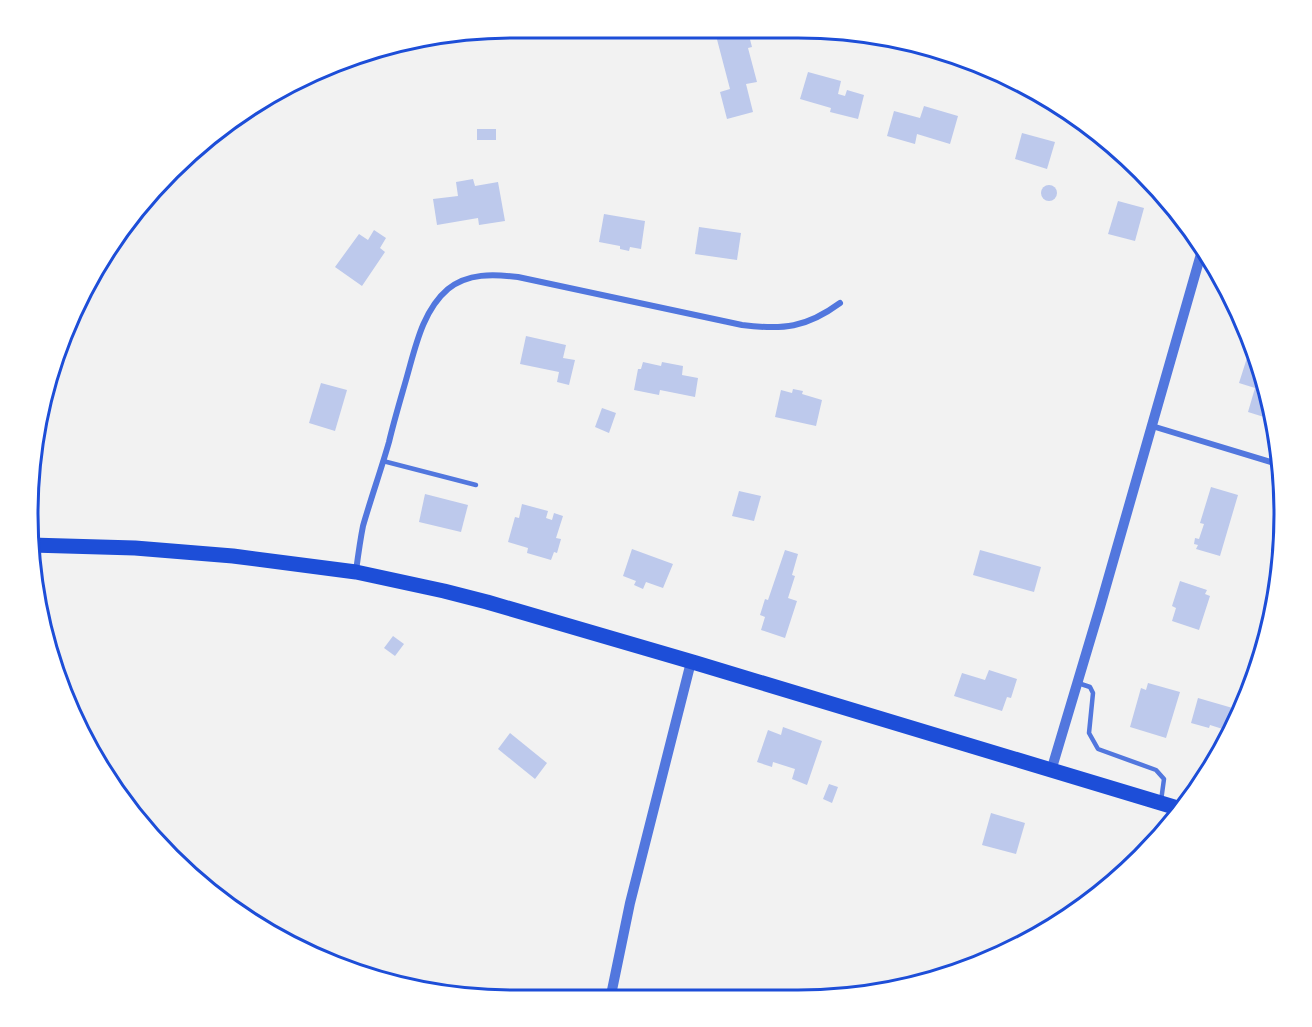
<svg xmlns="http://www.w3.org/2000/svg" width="1312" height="1027" font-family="Roboto,sans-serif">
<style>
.building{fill:#bdc9ec}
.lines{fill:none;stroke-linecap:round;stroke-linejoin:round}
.service{stroke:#5277de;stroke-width:4.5}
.minor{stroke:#5277de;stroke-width:6}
.tertiary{stroke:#5277de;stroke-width:10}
.primary{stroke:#1d4ed8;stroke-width:15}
.rim{fill:none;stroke:#1d4ed8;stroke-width:3}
</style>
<rect width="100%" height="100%" fill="#f2f2f2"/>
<g class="building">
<polygon points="714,28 747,28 752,47 748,48 757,82 746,84 753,112 727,119 720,92 730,89"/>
<polygon points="808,72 841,81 838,94 845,96 847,90 864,95 858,119 830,112 831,108 800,99"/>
<polygon points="924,106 958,116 950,144 917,134 915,144 887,136 894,111 920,118"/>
<rect x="477" y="129" width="19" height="11"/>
<polygon points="1022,133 1055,142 1047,169 1015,159"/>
<polygon points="473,179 475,186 498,182 505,221 479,225 478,218 437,225 433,199 458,196 456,182"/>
<circle cx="1049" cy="193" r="8"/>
<polygon points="1118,201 1144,208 1135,241 1108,234"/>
<polygon points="604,214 645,221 641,249 630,247 629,251 620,249 620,246 599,242"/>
<polygon points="699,227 741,233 737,260 695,254"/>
<polygon points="374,230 386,238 380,248 385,252 362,286 335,267 359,234 368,240"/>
<polygon points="526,336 566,345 563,358 575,360 569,385 557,382 559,372 520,364"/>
<polygon points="1252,342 1259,357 1274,420 1248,412 1255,388 1239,383"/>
<polygon points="643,362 661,366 662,362 683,366 682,375 698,378 695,397 660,390 659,395 634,390 638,369 641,369"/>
<polygon points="321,383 347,390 335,431 309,423"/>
<polygon points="793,389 803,391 802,394 822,400 816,426 775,417 781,390 792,393"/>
<polygon points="602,408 616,413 609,433 595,427"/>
<polygon points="1211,487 1238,495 1220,556 1196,549 1198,545 1194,544 1195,538 1199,539 1204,524 1200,523"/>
<polygon points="739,491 761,496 754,521 732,516"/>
<polygon points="425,494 468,505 461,532 419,522"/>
<polygon points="522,504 548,511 546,518 552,520 554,513 563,516 556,538 561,539 557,553 554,552 551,560 527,553 528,548 508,542 515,517 519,518"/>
<polygon points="632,549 673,564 663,588 646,582 643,589 634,585 636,581 623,576"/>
<polygon points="785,550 798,554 792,575 795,576 788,598 797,601 785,638 761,630 765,617 760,615 765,599 768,600"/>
<polygon points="980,550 1041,567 1034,592 973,575"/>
<polygon points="1180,581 1207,590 1205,594 1210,596 1199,630 1172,621 1176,608 1172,606"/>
<polygon points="393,636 404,644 395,656 384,648"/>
<polygon points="989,670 1017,679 1011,698 1007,697 1002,711 954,696 962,673 985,680"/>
<polygon points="1148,683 1180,692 1166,738 1130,727 1141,688 1146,690"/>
<polygon points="1198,698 1236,709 1229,731 1210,725 1209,728 1191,723"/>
<polygon points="783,727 822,741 807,785 792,779 795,769 773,762 772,767 757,762 768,730 781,735"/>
<polygon points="510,733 547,763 535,779 498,749"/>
<polygon points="829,784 838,787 832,803 823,799"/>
<polygon points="991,813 1025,823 1016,854 982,845"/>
</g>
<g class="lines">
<g class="service">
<polyline points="383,461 476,485"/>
<polyline points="1078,683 1090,687 1093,693 1089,733 1098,749 1156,770 1164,779 1161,801"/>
</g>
<g class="minor">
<polyline points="1152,426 1281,465"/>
<path d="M356,571C358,556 360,541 363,526C371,498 381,470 389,442C394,421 400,401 406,380C415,349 422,311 448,289C468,273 493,274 518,277L742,325C783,330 806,328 840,303"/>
</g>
<g class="tertiary">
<polyline points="1051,771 1100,607 1203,247"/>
<polyline points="611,995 630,903 691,662"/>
</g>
<polyline class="primary" points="31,545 135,548 233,556 356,572 444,591 487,602 696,663 1184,810"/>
</g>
<path d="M0 0H1312V1027H0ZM514 38H798A476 476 0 0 1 1274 514V514A476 476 0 0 1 798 990H514A476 476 0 0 1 38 514V514A476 476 0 0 1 514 38Z" fill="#fff" fill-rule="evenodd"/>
<path class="rim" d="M514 38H798A476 476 0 0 1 1274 514V514A476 476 0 0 1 798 990H514A476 476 0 0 1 38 514V514A476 476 0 0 1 514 38Z"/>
</svg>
